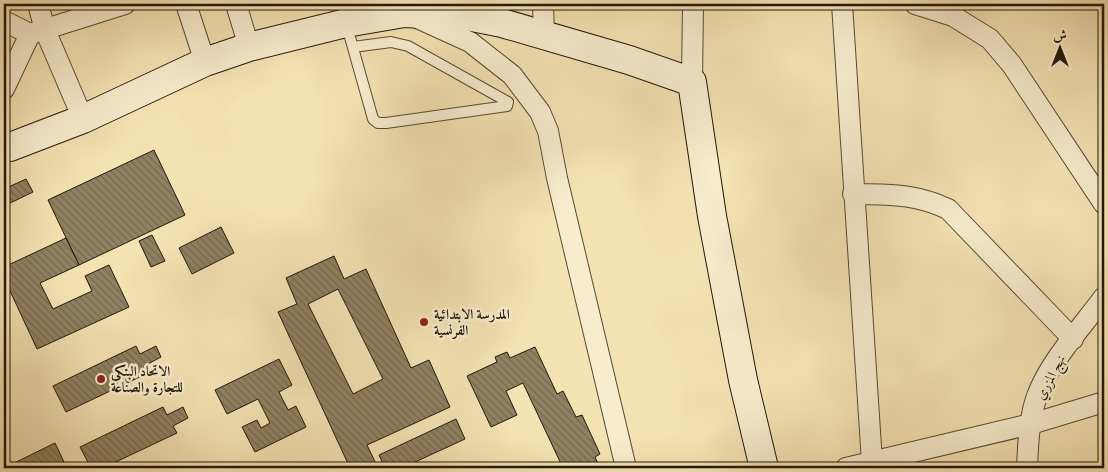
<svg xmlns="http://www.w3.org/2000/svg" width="1108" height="472" font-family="'IM FELL English',Amiri,serif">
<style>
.building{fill:url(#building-back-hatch);stroke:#22180a;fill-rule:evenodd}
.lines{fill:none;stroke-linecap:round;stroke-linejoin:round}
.lane-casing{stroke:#564a34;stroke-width:12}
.street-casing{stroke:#564a34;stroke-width:22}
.secondary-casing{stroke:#22180a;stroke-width:30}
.lane{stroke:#f7eccd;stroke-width:10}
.street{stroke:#f7eccd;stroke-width:20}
.secondary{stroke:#f7eccd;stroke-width:28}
.poi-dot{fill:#8f2418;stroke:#f7eccd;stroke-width:2}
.labels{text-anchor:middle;stroke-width:5;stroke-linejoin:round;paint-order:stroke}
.poi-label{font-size:14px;font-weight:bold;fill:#22180a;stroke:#f7eccd;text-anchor:start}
.street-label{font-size:14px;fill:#22180a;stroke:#f7eccd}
</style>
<defs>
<pattern id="building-back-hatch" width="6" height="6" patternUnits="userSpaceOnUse" patternTransform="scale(1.25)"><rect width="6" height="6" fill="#8f8161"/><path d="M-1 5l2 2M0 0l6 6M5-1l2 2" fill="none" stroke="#74694e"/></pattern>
</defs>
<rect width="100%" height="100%" fill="#f3e2b2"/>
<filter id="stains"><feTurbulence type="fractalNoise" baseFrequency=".004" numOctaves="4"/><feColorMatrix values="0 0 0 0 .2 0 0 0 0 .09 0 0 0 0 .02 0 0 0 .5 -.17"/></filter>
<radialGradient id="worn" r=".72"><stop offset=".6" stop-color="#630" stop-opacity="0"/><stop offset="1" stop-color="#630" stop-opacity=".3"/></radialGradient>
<g class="building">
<polygon points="154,150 185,215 79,265 48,200"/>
<polygon points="26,179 33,192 4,206 4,189"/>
<polygon points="221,227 234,253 192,274 179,248"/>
<polygon points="152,235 165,261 151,267 139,241"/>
<polygon points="66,238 79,265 40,283 53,309 92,291 85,276 109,265 129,307 37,349 4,278 4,267"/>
<path d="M334,256L344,279L366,269L411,368L429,360L450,407L367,445L378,468H350L278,312L297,304L286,278ZM338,289L383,379L353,394L308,304Z"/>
<polygon points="136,346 140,354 156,346 161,357 146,365 150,372 66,412 53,386"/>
<polygon points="535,347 557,394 563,391 576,417 582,415 600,454 595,457 600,468 563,468 523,383 506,391 517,415 491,427 467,376 497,362 495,357 507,352 510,358"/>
<polygon points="279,359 292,385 279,392 288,410 296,406 306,427 255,452 242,427 257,420 261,428 270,423 258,399 227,414 215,390"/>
<polygon points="163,407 167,415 183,407 188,418 173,426 177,433 103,468 91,468 80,447"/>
<polygon points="456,419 465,439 402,468 385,468 379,455"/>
<polygon points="55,443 64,462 51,468 4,468"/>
</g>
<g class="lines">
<g class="lane-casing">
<polyline id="lane" points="346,23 373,119 378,123 386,123 507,106 508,102 408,46 391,42 353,47"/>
</g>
<g class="street-casing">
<g id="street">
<polyline points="38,4 45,30 83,119"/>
<polyline points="186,4 205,62"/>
<polyline points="236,4 249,47"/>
<polyline points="543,4 544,35"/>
<polyline points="842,4 872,462"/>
<polyline points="915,4 953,16 990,39 1012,65 1104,204"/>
<polyline points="415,17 470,42 512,75 540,112 548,131 557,178 626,468"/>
<polyline points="4,21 30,34 125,4"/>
<polyline points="692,82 693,4"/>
<polyline points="4,89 30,34"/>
<path d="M853,194C890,195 913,193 948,209L1073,339"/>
<polyline points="846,468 1031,424 1104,402"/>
<path d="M1027,468C1028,445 1029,418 1037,396C1050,361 1082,327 1104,297"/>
</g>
</g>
<g class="secondary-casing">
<polyline id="secondary" points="4,147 10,147 83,119 205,62 249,47 346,23 404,13 467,16 502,23 629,60 692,82 712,216 743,380 764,468"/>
</g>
<use href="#lane" class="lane"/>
<use href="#street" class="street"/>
<use href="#secondary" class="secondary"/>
</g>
<g class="poi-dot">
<circle cx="424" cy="322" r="5"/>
<circle cx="101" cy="379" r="5"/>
</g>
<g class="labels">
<g class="poi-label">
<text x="434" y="319">المدرسة الابتدائية<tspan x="434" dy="16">الفرنسية</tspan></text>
<text x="111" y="376">الاتحاد البنكي<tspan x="111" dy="16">للتجارة والصناعة</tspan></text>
</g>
<g class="street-label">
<text transform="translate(1050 377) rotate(-62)" y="5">نهج المزري</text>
</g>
</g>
<rect width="1108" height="472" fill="none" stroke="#f3e2b2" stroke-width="20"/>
<rect x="5" y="5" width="1098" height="462" fill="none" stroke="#22180a" stroke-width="2.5"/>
<rect x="10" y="10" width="1088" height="452" fill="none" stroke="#22180a"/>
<g transform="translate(1060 48)" stroke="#f7eccd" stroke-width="4" paint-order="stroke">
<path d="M0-4L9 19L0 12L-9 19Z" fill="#22180a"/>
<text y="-8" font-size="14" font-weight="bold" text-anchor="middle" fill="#22180a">ش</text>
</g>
<rect width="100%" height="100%" filter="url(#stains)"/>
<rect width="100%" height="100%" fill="url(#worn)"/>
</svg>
